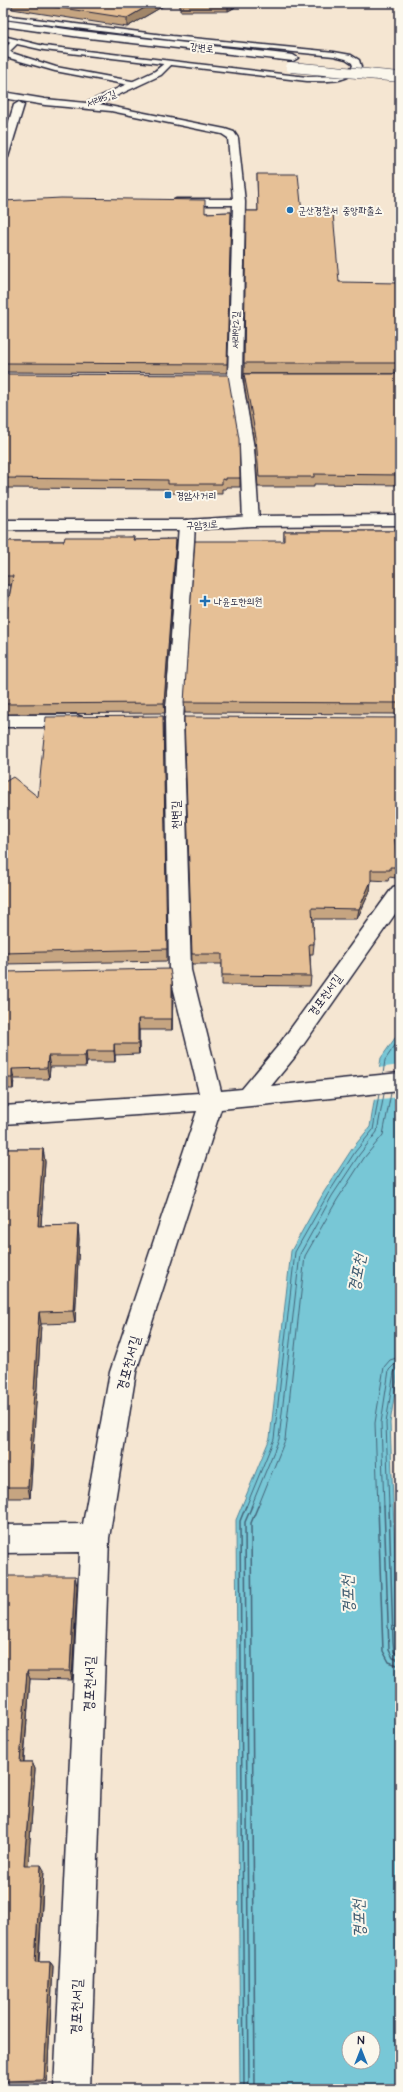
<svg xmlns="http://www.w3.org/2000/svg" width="403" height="2092" font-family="'Architects Daughter','Poor Story',sans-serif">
<rect width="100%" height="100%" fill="#f5e6d2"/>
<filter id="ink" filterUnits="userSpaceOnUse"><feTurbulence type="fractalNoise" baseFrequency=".025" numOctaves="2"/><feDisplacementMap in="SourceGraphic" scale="8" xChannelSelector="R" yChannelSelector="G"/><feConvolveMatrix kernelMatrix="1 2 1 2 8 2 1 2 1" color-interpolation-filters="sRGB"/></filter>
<g filter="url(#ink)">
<!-- water -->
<path fill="#78c7d6" stroke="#568598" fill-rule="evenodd" d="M400,1031V1360L390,1423L400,1683V2089H240L236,1520L270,1438L291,1251L324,1192L352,1149L370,1127L381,1058ZM349,2038H373V2062H349Z"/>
<!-- pier -->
<path fill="#f5e6d2" d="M400,1065V1097L372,1100L378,1068Z"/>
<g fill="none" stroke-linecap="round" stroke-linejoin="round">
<!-- shore-far1 -->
<g stroke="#446479" stroke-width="1">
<path d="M383,1074L385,1060L400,1038"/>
<path d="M246,1507L274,1439L295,1252L328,1194L355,1152L373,1130L379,1094"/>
<path d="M251,1507L279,1439L300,1254L332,1196L359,1155L377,1132L384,1094"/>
<path d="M258,1507L285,1440L305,1256L337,1200L364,1158L383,1135L391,1093"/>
<path d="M378,1507L375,1423L384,1367L390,1360L400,1357"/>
<path d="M384,1507L381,1423L389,1370L394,1365L400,1363"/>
<path d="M389,1507L386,1423L394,1372L400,1368"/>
</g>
<!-- shore -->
<g stroke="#446479" stroke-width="1.5">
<path d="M378,1506L383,1651L389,1662L400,1666"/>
<path d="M384,1506L389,1650L393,1658L400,1660"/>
<path d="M389,1506L393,1641L394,1652L400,1655"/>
<path d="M244,2089L240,1521L246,1506"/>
<path d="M249,2089L245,1522L252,1506"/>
<path d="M255,2089L251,1523L258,1506"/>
</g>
<!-- lane casing -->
<g stroke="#22223b" stroke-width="3">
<path id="lane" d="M3,15L172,36L334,52L351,55L359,60L361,67C347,84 327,81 307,81L44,50L17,44L10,51L12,53L56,67L137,82V86H134L55,71L6,57L3,50L11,42L3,40V36L44,46L307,77L340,76L353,66L352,63L346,59L334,56L172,40L3,19Z"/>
</g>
<!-- street casing -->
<g stroke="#22223b" stroke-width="3">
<g id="street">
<path d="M167,61L172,64L161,75L99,104L225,129L234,132L238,138L245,202L242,378L254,448L259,521L256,524H246L243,521L240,448L228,378L233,205H176L170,202L176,199H233L228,138L222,134L111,111L45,105L3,98V92L45,99L86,103L155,71Z"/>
<path d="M19,102L24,105L8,157L3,160V140L14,105Z"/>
<path d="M187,520L192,522L195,525L183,720L191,970L221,1091L242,1089L278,1046L393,887L400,885V907L294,1058L271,1086L400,1073V1091L221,1109L136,1372L109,1538L90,2089H54L80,1552L3,1553V1525L83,1524L110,1372L197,1111L3,1124V1106L199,1093L169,970L165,720L179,525L182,522Z"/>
<path d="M3,715H76L82,717L85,721L82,725L76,727H3Z"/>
</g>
</g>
<!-- secondary casing -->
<g stroke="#22223b" stroke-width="3">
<path id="secondary" d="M3,20L80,31L293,55L298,58L293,61L80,37L3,26Z"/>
</g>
<!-- primary casing -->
<g stroke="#22223b" stroke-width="3">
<path id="primary" d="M400,515V525L251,526L187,530H3V520H187L251,516Z"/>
</g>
<!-- lane -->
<use href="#lane" fill="#fbf7ec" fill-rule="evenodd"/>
<!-- street -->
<use href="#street" fill="#fbf7ec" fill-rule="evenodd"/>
<!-- secondary -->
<use href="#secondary" fill="#fbf7ec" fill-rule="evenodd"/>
<!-- primary -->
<use href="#primary" fill="#fbf7ec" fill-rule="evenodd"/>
<!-- secondary-bridge casing -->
<g stroke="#22223b" stroke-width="11" stroke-linecap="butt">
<path id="secondary-bridge" d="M291,67L400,77"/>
</g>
<!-- secondary-bridge -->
<use href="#secondary-bridge" stroke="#fbf7ec" stroke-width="10"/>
</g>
<!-- wall -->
<g fill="#c6a581" stroke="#22223b">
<path d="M12,3H165V5L127,27L12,9Z"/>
<path d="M180,3H243L228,11H180Z"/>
<path d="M257,174L302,213L339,282L400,292V374H244L246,211H258Z"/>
<path d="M3,201L205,213L231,212L227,373L3,372Z"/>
<path d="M3,374L240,478V487H226V489H222V494L168,493V489L3,488Z"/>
<path d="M244,374H400V485L314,484V487H258L255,448L244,384Z"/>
<path d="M284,531H400V714L185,713L184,702L284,541Z"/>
<path d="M134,537V540L176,539V549L165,713L3,714V632L11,585H3V541H64Z"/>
<path d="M163,716L167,961L3,964V783L38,797Z"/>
<path d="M400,718V844H395L398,867L396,878L389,877L388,881L371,880L370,891L357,919H313L314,944L313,954H310L311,976L310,986L222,985V964H192L185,728Z"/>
<path d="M3,972L173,992L172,1030H139V1054L115,1055V1062H87L86,1067H50L49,1079H14L13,1089H3Z"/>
<path d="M3,1149H43L45,1162L41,1226L78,1225L79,1239L75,1323L41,1324L30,1498H3Z"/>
<path d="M3,1576L77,1586L72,1680L30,1679L24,1762H32L35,1769L28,1865L44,1870L39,1962H50L53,1966L47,2082H3Z"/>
</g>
<!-- shaded-wall -->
<g fill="#a18669" stroke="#22223b">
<path d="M153,3H165V5L127,27V18Z"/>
<path d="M228,3H243L228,11Z"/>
<path d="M176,539V549L165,713L164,703Z"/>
<path d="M371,881L370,891L357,919L359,909Z"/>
<path d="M172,981L173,992L172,1030Z"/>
<path d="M138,1019L139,1030V1054L138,1044Z"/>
<path d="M114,1044L115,1055V1062L114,1051Z"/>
<path d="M86,1051L87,1062L86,1067L85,1056Z"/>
<path d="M48,1056L50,1067L49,1079L47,1068Z"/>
<path d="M12,1069L14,1079L13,1089L12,1078Z"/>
<path d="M43,1149L45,1162L40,1239L38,1226Z"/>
<path d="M78,1225L79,1239L75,1323L73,1311Z"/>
<path d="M39,1312L41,1324L30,1498L28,1487Z"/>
<path d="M75,1576L77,1586L72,1680L70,1671Z"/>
<path d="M27,1671L30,1679L23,1769L20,1762Z"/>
<path d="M32,1762L35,1769L28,1870L24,1865Z"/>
<path d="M41,1865L44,1870L38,1966L35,1962Z"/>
<path d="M50,1962L53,1966L47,2082L44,2080Z"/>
</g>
<!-- building -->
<g fill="#e6c096" stroke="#22223b">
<path d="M30,3H153L127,18Z"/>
<path d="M257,174H298L302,213H333L339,282L398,283L400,292V363H244L246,211H258Z"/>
<path d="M61,198L205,200V213L231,212L227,364L3,363V201Z"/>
<path d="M3,374L228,375L239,439L240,478H226V480L222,479V484H168V480L3,478Z"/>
<path d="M244,374H400V475L314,474V477H259L256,437Z"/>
<path d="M284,531H400V703L184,702L195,541H284Z"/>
<path d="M65,537H134L133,540L176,539L164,703L3,704V632L13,576H3V541H64Z"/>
<path d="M163,716L167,949L3,953V783L13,777L38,797L46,717Z"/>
<path d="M184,717L400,718V834L394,833L398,867H390V870H371V881L359,909L312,908L314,944H309L311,976L222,975V954H192Z"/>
<path d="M170,969L172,981V1019H138V1044H114V1051H86L85,1056H48L47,1068L12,1069V1078H3V972Z"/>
<path d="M3,1149H43L38,1226L78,1225L73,1311L39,1312L28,1487H3Z"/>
<path d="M3,1576H75L70,1671H27L20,1762H32L24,1865H41L35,1962H50L44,2080L3,2081Z"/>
</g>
</g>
<!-- markers -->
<g fill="#1f6fb2" stroke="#fbf7ec" stroke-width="1.5">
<circle cx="290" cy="210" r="4"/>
<rect x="164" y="491" width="8" height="8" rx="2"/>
<path d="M203 595h4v4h4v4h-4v4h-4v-4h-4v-4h4z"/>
</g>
<g text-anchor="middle" stroke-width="4" stroke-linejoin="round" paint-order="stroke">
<!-- far-street labels -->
<g font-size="10" fill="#22223b" stroke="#fbf7ec">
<text transform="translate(202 47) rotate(6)" y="4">강변로</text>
<text transform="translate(101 98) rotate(-22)" y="4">서래5길</text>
<text transform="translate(235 330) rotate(-89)" y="4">서래안2길</text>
<text transform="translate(202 524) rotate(-3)" y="4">구암3.1로</text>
</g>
<!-- far-poi labels -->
<g font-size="10" fill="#22223b" stroke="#fbf7ec" text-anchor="start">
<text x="298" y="214">군산경찰서 중앙파출소</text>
<text x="176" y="499">경암사거리</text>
<text x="214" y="605">나윤도한의원</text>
</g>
<!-- street labels -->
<g font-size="12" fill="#22223b" stroke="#fbf7ec">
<text transform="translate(176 815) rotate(-91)" y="4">천변길</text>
<text transform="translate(325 995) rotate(-54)" y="4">경포천서길</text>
</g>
<!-- near-street labels -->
<g font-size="14" fill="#22223b" stroke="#fbf7ec">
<text transform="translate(128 1363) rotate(-75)" y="5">경포천서길</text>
<text transform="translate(89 1684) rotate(-88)" y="5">경포천서길</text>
<text transform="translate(76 2007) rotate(-88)" y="5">경포천서길</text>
</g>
<!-- near-water labels -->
<g font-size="16" font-style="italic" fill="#405c71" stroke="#fbf7ec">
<text transform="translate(356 1273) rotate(-79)" y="6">경포천</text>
<text transform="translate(347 1595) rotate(-92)" y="6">경포천</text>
<text transform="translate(358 1919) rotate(-92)" y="6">경포천</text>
</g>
</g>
<!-- margin -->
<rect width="403" height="2092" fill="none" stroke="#fbf7ec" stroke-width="16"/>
<rect x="8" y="8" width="387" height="2076" fill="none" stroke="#22223b" stroke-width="1.5" filter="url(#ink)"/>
<!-- north arrow -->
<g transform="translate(361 2050)"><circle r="19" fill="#fbf7ec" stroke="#a4a2a5"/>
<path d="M0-3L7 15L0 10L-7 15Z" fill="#1f6fb2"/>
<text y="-6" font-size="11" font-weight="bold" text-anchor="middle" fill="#22223b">N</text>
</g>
</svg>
